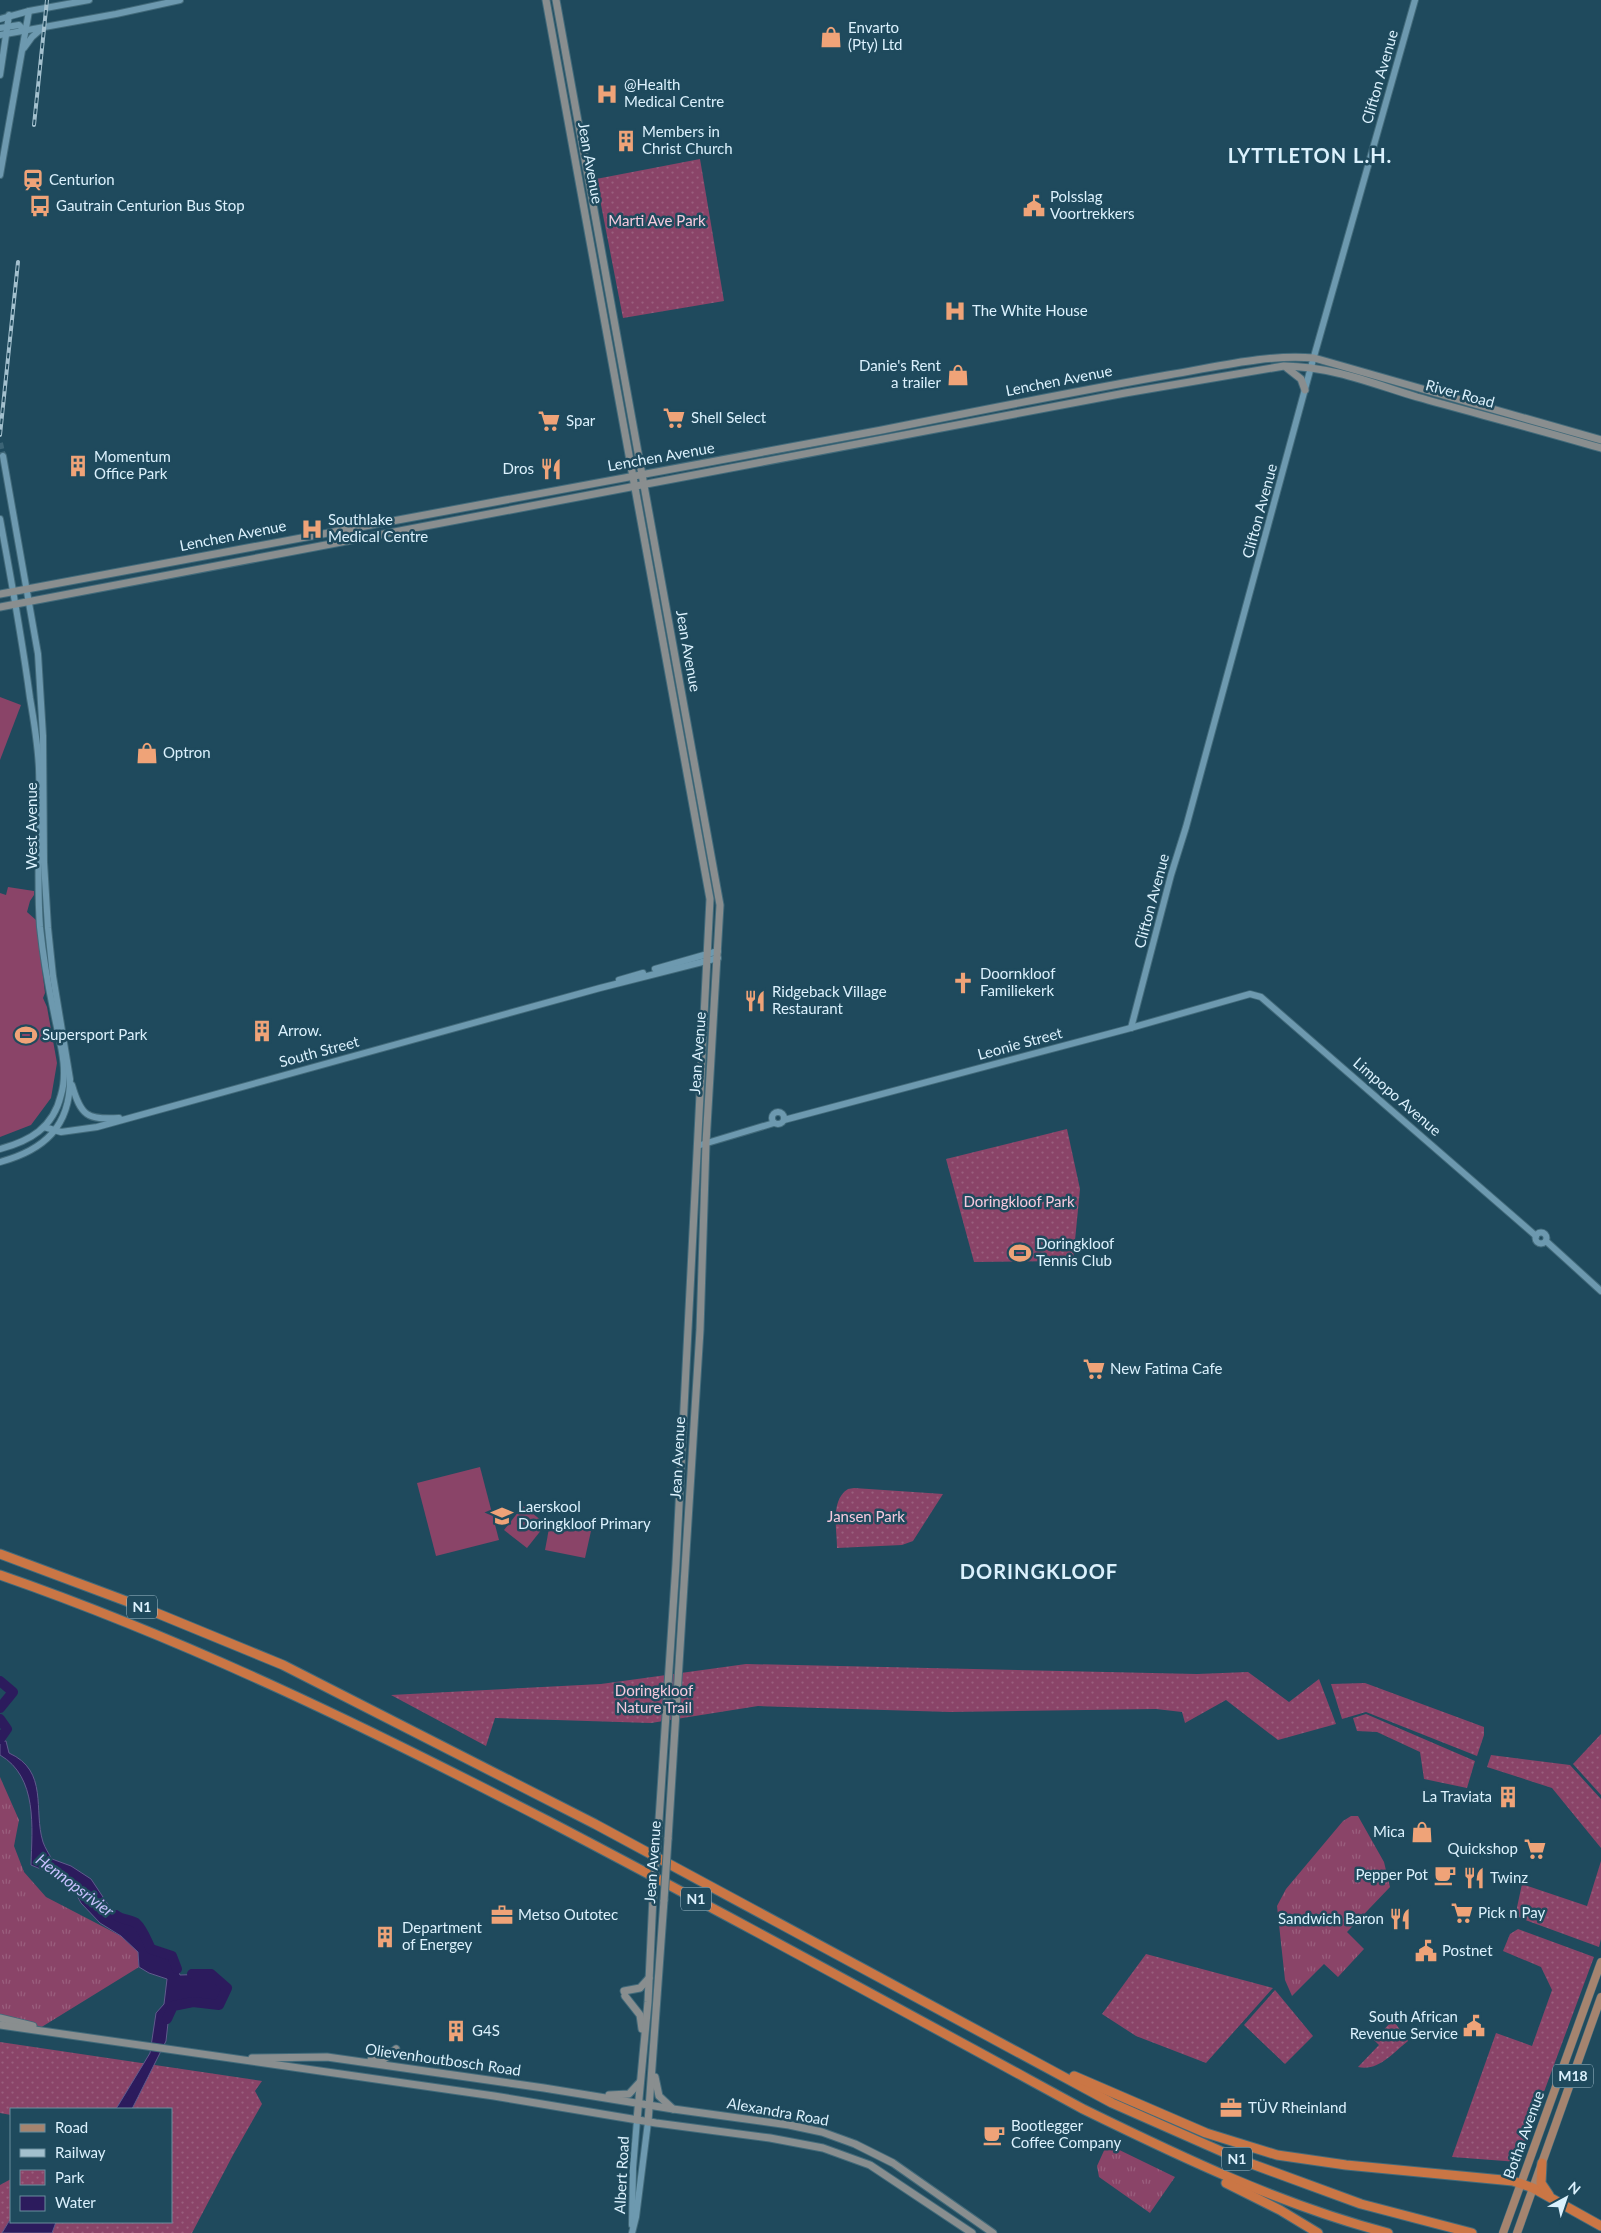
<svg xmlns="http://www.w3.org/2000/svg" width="1601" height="2233" font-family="Lato,sans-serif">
<defs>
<pattern id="grass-tufts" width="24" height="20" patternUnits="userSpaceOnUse" patternTransform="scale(1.25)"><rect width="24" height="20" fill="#8a4468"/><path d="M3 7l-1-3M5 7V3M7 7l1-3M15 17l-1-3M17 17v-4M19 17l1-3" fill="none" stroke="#9a5f7e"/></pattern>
<pattern id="park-dots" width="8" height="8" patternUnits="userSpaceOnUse" patternTransform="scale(1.25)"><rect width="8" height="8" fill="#8a4468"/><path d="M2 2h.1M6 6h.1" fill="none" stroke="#9a5f7e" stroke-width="1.8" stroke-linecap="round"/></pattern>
</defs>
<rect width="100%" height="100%" fill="#1f4a5d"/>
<!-- grass -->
<g fill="url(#grass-tufts)">
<path d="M0,1777L19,1820L14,1846L24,1872L46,1897L121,1936L138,1952L139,1967L40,2028L0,2018Z"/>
<path d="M1351,1816H1358L1384,1862L1390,1887L1347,1932L1364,1949L1338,1977L1324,1964L1292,1996L1285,1980L1277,1906L1286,1889L1343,1821Z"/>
<path d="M1107,2144L1175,2177L1150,2213L1099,2177L1097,2166Z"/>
</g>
<!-- park -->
<g fill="url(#park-dots)">
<path d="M700,159L724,301L623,318L596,179Z"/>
<path d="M1067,1129L1080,1189L1073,1261L974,1262L946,1159Z"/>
<path d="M848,1489L854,1488L943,1494L913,1541L902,1545L837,1548C837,1529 830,1500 848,1489Z"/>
<path d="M746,1664L1197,1674L1248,1672L1289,1702L1319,1679L1336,1724L1278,1740L1226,1700L1185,1723L1182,1712L1156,1709L950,1712L758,1706L651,1723L495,1718L486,1746L391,1695L601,1684Z"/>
<path d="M1365,1683L1484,1727V1735L1477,1756L1366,1712L1342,1719L1331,1684Z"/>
<path d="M1366,1714L1475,1761L1467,1788L1424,1779L1420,1752L1377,1732L1357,1731L1353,1718Z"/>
<path d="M1601,1734V1795L1573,1764Z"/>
<path d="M1491,1755L1570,1765L1601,1799V1848L1552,1788L1487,1767Z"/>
<path d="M1601,1861V1939L1599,1947L1520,1918L1516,1912L1522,1884L1587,1906Z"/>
<path d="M1518,1929L1594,1957L1518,2162L1452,2157L1496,2033L1532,2046L1552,1990L1541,1967L1503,1951L1510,1934Z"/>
<path d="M1146,1954L1273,1988L1206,2063L1136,2036L1102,2014Z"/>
<path d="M1275,1990L1313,2036L1285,2064L1244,2025Z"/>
<path d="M1393,2020L1408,2041C1394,2052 1378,2072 1358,2067L1379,2045L1374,2040Z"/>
<path d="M0,2042L262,2081L255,2091L262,2104L233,2155L192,2233H52L56,2222H171V2109H11V2115L0,2113Z"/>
<path d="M11,2179V2218L2,2233H0V2185Z"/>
</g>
<!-- pitch -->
<g fill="#8a4468">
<path d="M0,697L21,705L0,760Z"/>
<path d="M8,887L34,891V895L30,901L27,912L36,920L45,993L43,998L47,1007L57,1063L51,1098L31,1125L0,1137V893L6,895Z"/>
<path d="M480,1467L499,1540L436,1556L417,1483Z"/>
<path d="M523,1506L546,1524L527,1548L504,1530Z"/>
<path d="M550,1523L591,1531L585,1558L545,1550Z"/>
</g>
<!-- water -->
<g fill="#2c1b5d" stroke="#605b8d">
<path d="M0,1741H6L9,1753C49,1771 33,1810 43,1842C45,1848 49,1854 52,1859L71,1866L91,1879L113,1912L123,1919L135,1923L145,1935L151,1949L172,1956L180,1975L211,1974L227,1988L219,2005L193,2002L173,2006L168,2023L166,2041L132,2109H116L150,2053L156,2013L164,2004L167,1979L149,1973L139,1967L138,1952L121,1936L100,1923L81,1903L69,1881L31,1865C32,1828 38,1777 0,1755Z"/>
<path d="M11,2218V2222H56L52,2233H2Z"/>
</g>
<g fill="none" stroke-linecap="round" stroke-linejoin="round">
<!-- river -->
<g stroke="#2c1b5d" stroke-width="10">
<path d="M0,1681L13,1692L0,1708"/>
<path d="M0,1719L7,1729L0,1739"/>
<path d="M116,1915C122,1920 130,1919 136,1923C143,1929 147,1941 151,1949L172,1956L177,1969"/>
<path d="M167,2019L173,2006L193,2002L219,2005L227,1988L211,1974H192"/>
</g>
<!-- tertiary-tunnel -->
<path stroke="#3b6375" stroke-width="6" stroke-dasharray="6 3" stroke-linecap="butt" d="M0,443L3,456"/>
<!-- tertiary casing -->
<g stroke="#426a7a" stroke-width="8">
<g id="tertiary">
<path d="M0,19L29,11L89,0"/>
<path d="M0,28L19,25L25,31"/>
<path d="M0,35L116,14L180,0"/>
<path d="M24,48L32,37L40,30"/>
<path d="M0,75L9,15"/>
<path d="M0,175L29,11"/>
<path d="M0,519C11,578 22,638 30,698C34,721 38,745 39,769C41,822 36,875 40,927C43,956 48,985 54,1013C59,1040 69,1068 61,1095C53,1128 30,1141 0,1149"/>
<path d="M655,969L718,951"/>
<path d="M619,980L643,973"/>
<path d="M1131,1028L1171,875L1186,827L1311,367L1415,0"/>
<path d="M72,1085C81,1116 87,1120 119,1118"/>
<circle cx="778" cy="1118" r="6"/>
<path d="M784,1120L1127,1029L1250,994L1261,997L1269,1004L1536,1236"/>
<path d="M44,1127L61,1132L97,1127L600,988L718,958"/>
<path d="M697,1146L774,1123"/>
<path d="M0,1162C44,1150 70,1127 70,1079L53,976L48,928L44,862L43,736L38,654L3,456"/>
<circle cx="1541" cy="1238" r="5.5"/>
<path d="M1546,1241L1601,1291"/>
<path d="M632,2225L633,2168L637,2120"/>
<path d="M632,2233L636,2217L648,2122"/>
</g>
</g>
<!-- secondary casing -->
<g stroke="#426a7a" stroke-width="9">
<g id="secondary">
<path d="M546,0L710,899L676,1564L658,1835"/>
<path d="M556,0L720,905L706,1143L700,1330L668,1839"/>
<path d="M1287,368L1301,379L1305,390"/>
<path d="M0,594L882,430C977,411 1072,392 1168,375C1217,367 1265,354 1314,358L1601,440"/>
<path d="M0,607L1125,393L1284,366C1334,367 1371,383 1417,397C1478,414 1540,430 1601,448"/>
<path d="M624,1991L640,1988L649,1978"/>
<path d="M625,1996L640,2015L642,2029"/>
<path d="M0,2018L33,2026"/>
<path d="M0,2025L494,2096L656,2123L770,2138L823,2148L870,2165L972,2233"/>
<path d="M252,2058L327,2057L544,2088L673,2109L789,2125L822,2132L855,2144L893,2163L993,2233"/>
<path d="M371,2060L384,2059L396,2049"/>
<path d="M655,2077L659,2096L673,2109"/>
<path d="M609,2095L629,2094L640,2082"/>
<path d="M637,2120L648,2002L653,1897"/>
<path d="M648,2122L664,1900"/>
</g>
</g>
<!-- primary casing -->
<g stroke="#426a7a" stroke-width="9">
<g id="primary">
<path d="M1503,2233L1601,1962"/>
<path d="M1517,2233L1601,1997"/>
</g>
</g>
<!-- motorway casing -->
<g stroke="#426a7a" stroke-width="11">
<g id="motorway">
<path d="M0,1554L142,1607L283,1665L595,1824L1112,2103L1241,2160L1361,2204L1472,2233"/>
<path d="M0,1575C190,1641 370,1729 548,1821C728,1915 905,2012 1083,2109C1181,2157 1281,2205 1388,2233"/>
<path d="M1074,2076L1206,2133L1277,2155L1346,2165L1513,2181L1533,2188L1601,2226"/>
<path d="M1542,2163L1541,2183L1549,2195"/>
<path d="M1226,2183L1280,2210L1318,2233"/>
</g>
</g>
<!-- tertiary -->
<use href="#tertiary" stroke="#6d99af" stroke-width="6"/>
<!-- secondary -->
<use href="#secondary" stroke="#898e8f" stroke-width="7"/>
<!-- primary -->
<use href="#primary" stroke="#a5846f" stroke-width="8"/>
<!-- motorway -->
<use href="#motorway" stroke="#ca7645" stroke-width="9"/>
<!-- rail casing -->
<g stroke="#a3c0ce" stroke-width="4">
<g id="rail">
<path d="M34,125L47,0"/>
<path d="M0,435L18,262"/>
</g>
</g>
<!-- rail -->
<use href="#rail" stroke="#1f4a5d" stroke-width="2" stroke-dasharray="5.5" stroke-linecap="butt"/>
<!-- secondary-bridge casing -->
<g stroke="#426a7a" stroke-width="9" stroke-linecap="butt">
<g id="secondary-bridge">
<path d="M653,1897L658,1835"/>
<path d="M664,1900L668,1839"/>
</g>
</g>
<!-- secondary-bridge -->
<use href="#secondary-bridge" stroke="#898e8f" stroke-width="7"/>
</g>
<!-- icons -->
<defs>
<g id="shop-bare" transform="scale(1.725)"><path d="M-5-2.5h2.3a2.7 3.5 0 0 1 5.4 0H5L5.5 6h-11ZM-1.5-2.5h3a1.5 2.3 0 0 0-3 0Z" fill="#efa378" stroke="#1f4a5d" stroke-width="2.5" paint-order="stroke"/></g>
<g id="hospital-bare" transform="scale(1.725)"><path d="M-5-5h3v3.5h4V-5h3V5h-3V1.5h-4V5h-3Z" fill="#efa378" stroke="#1f4a5d" stroke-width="2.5" paint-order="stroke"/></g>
<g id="building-bare" transform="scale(1.725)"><path d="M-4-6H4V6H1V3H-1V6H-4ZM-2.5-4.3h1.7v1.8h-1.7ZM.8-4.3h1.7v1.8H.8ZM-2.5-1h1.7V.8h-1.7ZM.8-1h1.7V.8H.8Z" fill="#efa378" stroke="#1f4a5d" stroke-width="2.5" paint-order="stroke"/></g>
<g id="station-bare" transform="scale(1.725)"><path d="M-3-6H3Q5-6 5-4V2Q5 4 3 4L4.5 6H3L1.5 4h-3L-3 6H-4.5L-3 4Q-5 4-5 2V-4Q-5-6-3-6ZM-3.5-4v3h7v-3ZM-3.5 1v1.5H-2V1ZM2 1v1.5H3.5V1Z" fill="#efa378" stroke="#1f4a5d" stroke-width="2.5" paint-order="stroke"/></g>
<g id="bus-bare" transform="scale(1.725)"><path d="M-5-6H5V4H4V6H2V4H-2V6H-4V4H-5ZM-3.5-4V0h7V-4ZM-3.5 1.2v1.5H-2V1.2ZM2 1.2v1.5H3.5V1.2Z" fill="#efa378" stroke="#1f4a5d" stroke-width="2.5" paint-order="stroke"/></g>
<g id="civic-bare" transform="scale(1.725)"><path d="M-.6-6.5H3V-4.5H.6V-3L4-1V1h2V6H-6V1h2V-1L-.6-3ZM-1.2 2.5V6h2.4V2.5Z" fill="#efa378" stroke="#1f4a5d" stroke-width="2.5" paint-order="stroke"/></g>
<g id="supermarket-bare" transform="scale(1.725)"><path d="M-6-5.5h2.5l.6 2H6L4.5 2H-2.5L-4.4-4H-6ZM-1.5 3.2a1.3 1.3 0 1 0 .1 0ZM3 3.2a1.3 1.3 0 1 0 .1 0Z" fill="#efa378" stroke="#1f4a5d" stroke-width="2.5" paint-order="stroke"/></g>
<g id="restaurant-bare" transform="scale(1.725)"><path d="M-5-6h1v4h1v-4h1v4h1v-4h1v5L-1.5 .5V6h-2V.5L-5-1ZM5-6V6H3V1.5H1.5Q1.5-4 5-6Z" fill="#efa378" stroke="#1f4a5d" stroke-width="2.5" paint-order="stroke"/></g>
<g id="church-bare" transform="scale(1.725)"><path d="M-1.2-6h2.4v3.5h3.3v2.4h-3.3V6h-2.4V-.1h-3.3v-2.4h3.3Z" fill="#efa378" stroke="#1f4a5d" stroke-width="2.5" paint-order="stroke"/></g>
<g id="stadium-bare" transform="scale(1.725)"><path d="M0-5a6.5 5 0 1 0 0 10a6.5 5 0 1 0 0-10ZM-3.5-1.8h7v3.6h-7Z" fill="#efa378" stroke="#1f4a5d" stroke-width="2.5" paint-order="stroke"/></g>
<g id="school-bare" transform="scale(1.725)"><path d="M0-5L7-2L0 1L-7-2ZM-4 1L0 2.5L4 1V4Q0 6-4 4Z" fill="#efa378" stroke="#1f4a5d" stroke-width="2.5" paint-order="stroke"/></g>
<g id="cafe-bare" transform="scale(1.725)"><path d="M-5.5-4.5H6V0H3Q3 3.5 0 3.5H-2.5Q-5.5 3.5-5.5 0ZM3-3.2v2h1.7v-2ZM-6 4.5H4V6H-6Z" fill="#efa378" stroke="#1f4a5d" stroke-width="2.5" paint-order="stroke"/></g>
<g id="office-bare" transform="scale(1.725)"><path d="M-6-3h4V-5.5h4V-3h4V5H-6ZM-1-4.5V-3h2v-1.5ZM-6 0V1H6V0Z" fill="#efa378" stroke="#1f4a5d" stroke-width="2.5" paint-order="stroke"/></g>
</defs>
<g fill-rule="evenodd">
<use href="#shop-bare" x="831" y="37"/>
<use href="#hospital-bare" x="607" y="94"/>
<use href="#building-bare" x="626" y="141"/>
<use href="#station-bare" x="33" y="180"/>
<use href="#bus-bare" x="40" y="206"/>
<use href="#civic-bare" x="1034" y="206"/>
<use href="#hospital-bare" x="955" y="311"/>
<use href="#shop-bare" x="958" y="375"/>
<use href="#supermarket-bare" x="674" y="418"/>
<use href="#supermarket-bare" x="549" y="421"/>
<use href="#building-bare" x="78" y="466"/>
<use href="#restaurant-bare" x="551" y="469"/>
<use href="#hospital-bare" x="312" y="529"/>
<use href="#shop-bare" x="147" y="753"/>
<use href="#church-bare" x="963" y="983"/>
<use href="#restaurant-bare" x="755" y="1001"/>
<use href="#building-bare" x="262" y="1031"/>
<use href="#stadium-bare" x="26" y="1035"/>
<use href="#stadium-bare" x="1020" y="1253"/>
<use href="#supermarket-bare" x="1094" y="1369"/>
<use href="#school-bare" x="502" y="1516"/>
<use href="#building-bare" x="1508" y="1797"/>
<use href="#shop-bare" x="1422" y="1832"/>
<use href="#supermarket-bare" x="1535" y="1849"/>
<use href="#cafe-bare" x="1445" y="1875"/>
<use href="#restaurant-bare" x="1474" y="1878"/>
<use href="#supermarket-bare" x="1462" y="1913"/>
<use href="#office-bare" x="502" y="1915"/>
<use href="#restaurant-bare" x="1400" y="1919"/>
<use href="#building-bare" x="385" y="1937"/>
<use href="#civic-bare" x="1426" y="1951"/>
<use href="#civic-bare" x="1474" y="2026"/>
<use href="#building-bare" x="456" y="2031"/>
<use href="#office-bare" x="1231" y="2108"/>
<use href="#cafe-bare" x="994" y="2135"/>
</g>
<g text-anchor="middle" stroke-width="5" stroke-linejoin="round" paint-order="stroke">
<!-- shield labels -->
<g fill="#1f4a5d" stroke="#a3bfcd" stroke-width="1">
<rect x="127" y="1595.5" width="30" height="23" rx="4"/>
<rect x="681" y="1887.5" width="30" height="23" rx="4"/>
<rect x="1553" y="2064.5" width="40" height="23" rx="4"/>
<rect x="1222" y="2147.5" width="30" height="23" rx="4"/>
</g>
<g font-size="14" font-weight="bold" fill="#dbf1fd">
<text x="142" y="1612">N1</text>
<text x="696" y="1904">N1</text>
<text x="1573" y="2081">M18</text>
<text x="1237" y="2164">N1</text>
</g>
<!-- poi labels -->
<g font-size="15" fill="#dbf1fd" stroke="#1f4a5d" text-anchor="start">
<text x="848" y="33">Envarto<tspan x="848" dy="17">(Pty) Ltd</tspan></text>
<text x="624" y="90">@Health<tspan x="624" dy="17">Medical Centre</tspan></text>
<text x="642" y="137">Members in<tspan x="642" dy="17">Christ Church</tspan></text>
<text x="49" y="185">Centurion</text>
<text x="1050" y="202">Polsslag<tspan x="1050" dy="17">Voortrekkers</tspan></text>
<text x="56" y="211">Gautrain Centurion Bus Stop</text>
<text x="972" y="316">The White House</text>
<text x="941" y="371" text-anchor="end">Danie's Rent<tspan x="941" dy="17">a trailer</tspan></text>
<text x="691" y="423">Shell Select</text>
<text x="566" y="426">Spar</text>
<text x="94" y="462">Momentum<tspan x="94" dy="17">Office Park</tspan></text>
<text x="534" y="474" text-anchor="end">Dros</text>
<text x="328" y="525">Southlake<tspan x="328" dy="17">Medical Centre</tspan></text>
<text x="163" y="758">Optron</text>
<text x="980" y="979">Doornkloof<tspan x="980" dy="17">Familiekerk</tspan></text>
<text x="772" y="997">Ridgeback Village<tspan x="772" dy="17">Restaurant</tspan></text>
<text x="278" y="1036">Arrow.</text>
<text x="42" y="1040">Supersport Park</text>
<text x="1036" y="1249">Doringkloof<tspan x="1036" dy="17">Tennis Club</tspan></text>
<text x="1110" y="1374">New Fatima Cafe</text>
<text x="518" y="1512">Laerskool<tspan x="518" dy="17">Doringkloof Primary</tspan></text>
<text x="1492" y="1802" text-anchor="end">La Traviata</text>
<text x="1405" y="1837" text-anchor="end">Mica</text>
<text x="1518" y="1854" text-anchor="end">Quickshop</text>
<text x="1428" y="1880" text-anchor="end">Pepper Pot</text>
<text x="1490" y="1883">Twinz</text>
<text x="1478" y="1918">Pick n Pay</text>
<text x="518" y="1920">Metso Outotec</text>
<text x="1384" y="1924" text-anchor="end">Sandwich Baron</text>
<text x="402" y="1933">Department<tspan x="402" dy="17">of Energey</tspan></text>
<text x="1442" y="1956">Postnet</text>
<text x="1458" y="2022" text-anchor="end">South African<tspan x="1458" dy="17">Revenue Service</tspan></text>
<text x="472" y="2036">G4S</text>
<text x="1248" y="2113">TÜV Rheinland</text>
<text x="1011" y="2131">Bootlegger<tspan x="1011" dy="17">Coffee Company</tspan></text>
</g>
<!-- street labels -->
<g font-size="15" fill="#dbf1fd" stroke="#1f4a5d">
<text transform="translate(1380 77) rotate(-74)" y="5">Clifton Avenue</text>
<text transform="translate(590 163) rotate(80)" y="5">Jean Avenue</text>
<text transform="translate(1059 381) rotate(-11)" y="5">Lenchen Avenue</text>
<text transform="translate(1460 394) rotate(15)" y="5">River Road</text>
<text transform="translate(661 457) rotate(-10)" y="5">Lenchen Avenue</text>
<text transform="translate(1260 511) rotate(-75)" y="5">Clifton Avenue</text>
<text transform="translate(233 536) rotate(-11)" y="5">Lenchen Avenue</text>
<text transform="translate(688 651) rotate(80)" y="5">Jean Avenue</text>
<text transform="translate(32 826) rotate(-90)" y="5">West Avenue</text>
<text transform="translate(1152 901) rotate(-75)" y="5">Clifton Avenue</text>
<text transform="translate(1020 1044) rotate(-15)" y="5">Leonie Street</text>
<text transform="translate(319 1052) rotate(-15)" y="5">South Street</text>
<text transform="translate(698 1053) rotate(-86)" y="5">Jean Avenue</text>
<text transform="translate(1397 1097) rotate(41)" y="5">Limpopo Avenue</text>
<text transform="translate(678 1458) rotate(-87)" y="5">Jean Avenue</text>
<text transform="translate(653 1862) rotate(-86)" y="5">Jean Avenue</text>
<text transform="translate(443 2060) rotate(8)" y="5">Olievenhoutbosch Road</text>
<text transform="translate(778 2112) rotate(10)" y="5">Alexandra Road</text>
<text transform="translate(1524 2135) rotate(-70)" y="5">Botha Avenue</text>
<text transform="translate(622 2175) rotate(-87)" y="5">Albert Road</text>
</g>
<!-- park labels -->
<g font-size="15" fill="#f7cade" stroke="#1f4a5d">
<text x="657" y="226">Marti Ave Park</text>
<text x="1019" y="1207">Doringkloof Park</text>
<text x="866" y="1522">Jansen Park</text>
<text x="654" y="1696">Doringkloof<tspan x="654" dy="17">Nature Trail</tspan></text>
</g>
<!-- water labels -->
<g font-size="16" font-style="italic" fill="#c7c0fd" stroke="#1f4a5d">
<text transform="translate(75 1885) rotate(37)" y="6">Hennopsrivier</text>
</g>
<!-- district labels -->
<g font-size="20" font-weight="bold" letter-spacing="1" fill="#dbf1fd" stroke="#1f4a5d">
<text x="1310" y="163">LYTTLETON L.H.</text>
<text x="1039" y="1579">DORINGKLOOF</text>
</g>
</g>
<!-- legend -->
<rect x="10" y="2108" width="162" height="115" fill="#1f4a5d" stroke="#6a8d9d"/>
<rect x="20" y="2124" width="25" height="8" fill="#a5846f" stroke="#6a8d9d"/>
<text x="55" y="2133" font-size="15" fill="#dbf1fd">Road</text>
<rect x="20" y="2149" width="25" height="8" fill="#a3c0ce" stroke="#6a8d9d"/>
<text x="55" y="2158" font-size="15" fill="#dbf1fd">Railway</text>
<rect x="20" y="2170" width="25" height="15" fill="url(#park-dots)" stroke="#6a8d9d"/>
<text x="55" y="2183" font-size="15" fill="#dbf1fd">Park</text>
<rect x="20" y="2196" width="25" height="15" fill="#2c1b5d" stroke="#6a8d9d"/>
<text x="55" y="2208" font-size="15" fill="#dbf1fd">Water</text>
<!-- north arrow -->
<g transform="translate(1566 2198) rotate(40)" stroke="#1f4a5d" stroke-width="4" paint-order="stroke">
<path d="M0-4L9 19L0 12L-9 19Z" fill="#dbf1fd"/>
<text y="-8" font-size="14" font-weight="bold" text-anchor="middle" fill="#dbf1fd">N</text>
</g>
</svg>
